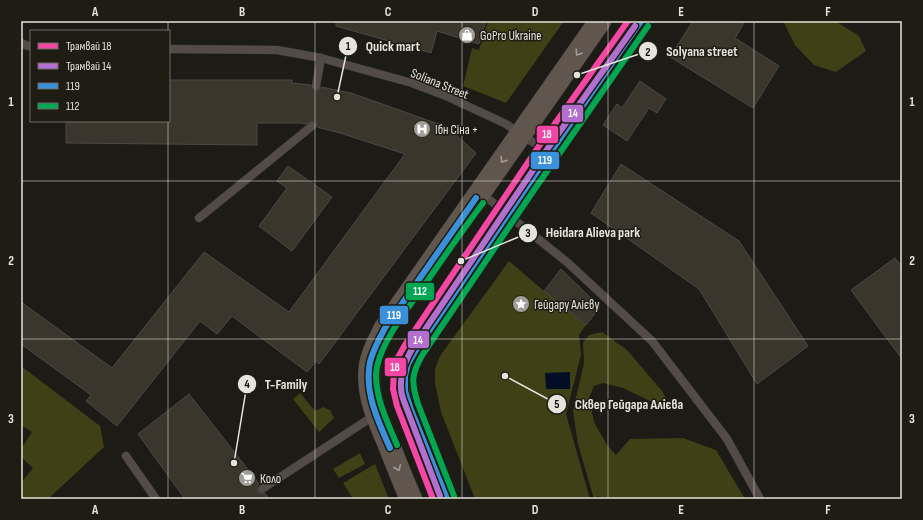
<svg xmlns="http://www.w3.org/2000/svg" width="923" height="520" font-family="'Sofia Sans Condensed',sans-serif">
<rect width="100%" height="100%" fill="#1c1b16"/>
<!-- green -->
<g fill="#3f4015">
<path d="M488,21H564L506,103L463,86L472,48L479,50Z"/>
<path d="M783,21H835L859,36L866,51L836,72L814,65L795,45Z"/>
<path d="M509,261L544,291L586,325L579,335L581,355L566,414L590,499H475L441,412L435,383V369L440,356Z"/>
<path d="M602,332L627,350L662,391L666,398L663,403H654L623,388L603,383L594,386L589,398L594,422L607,445L616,455L630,439L683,438L716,450L745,499H602L598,496L596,499H594L578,444L573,411L584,363L583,343L589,335Z"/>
<path d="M21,366L100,426L104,447L48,499H21V483L33,468L21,457V449L32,432L21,425Z"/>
<path d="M300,393L315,411L323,407L330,410L334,418L319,432L293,399Z"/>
<path d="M360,453L365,464L339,478L333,469Z"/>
<path d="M375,464L389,499H353L343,483Z"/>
</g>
<!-- water -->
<path fill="#030d25" d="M570,372V389H546L545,373Z"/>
<!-- building -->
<g fill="#3b362c" stroke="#4b4945">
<path d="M336,21H486L479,44L437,31L431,53L336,26Z"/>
<path d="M693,21H745L735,38L779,66L753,108L670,57Z"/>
<path d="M169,80H292V83L311,85V88L315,91H318L321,87L351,93L447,127L476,153L319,364L316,361L307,372L232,316L217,334L200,321L117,426L86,401L91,395L21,344V302L112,368L204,252L289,312L405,154L340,133L317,127L316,122L312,121L306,124L300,123H257V145L66,143V121H169Z"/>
<path d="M640,81L666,99L657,113L649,108L627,141L603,125L617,104L622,108Z"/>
<path d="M621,164L739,241L808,346L757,384L699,289L591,213Z"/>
<path d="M288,166L332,197L292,251L259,226L287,188L277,181Z"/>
<path d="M895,258L902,267V359L851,290Z"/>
<path d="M561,269L600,307L586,325L544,291Z"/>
<path d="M189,394L257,481L259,484L257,486V489L258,492L262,494L265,493L269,499H185L138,434Z"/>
</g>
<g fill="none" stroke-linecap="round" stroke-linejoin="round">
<!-- service casing -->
<g stroke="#373633" stroke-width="9">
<g id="service">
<path d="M21,43L28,46H31"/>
<path d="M169,49L277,50L321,58L412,83L446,96L506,124L549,153"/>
<path d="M316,86L321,58"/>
<path d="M481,193L568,263L652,341L727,439L760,499"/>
<path d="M199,218L312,126"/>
<path d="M126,456L156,499"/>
<path d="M262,489L375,415"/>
</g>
</g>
<!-- secondary casing -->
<g stroke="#373633" stroke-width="23">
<g id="secondary">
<path d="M411,499C403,481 396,463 389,445C378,419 366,394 370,365C372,352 379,340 385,328L600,21"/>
<path d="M447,499L410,407L405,391V376L408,364L416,350C490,240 565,130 641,21"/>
</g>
</g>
<!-- service -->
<use href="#service" stroke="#534b46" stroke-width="8"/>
<!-- secondary -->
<use href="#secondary" stroke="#60564e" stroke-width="22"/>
<!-- bus-1 casing -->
<g stroke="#1f1d13" stroke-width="9">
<g id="bus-1">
<path d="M390,448C378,421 364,392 370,362C373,350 379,339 385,328L476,198"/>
<path d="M447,499L410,407L405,391V376L408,364L416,350L528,185L641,21"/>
</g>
</g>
<!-- bus-2 casing -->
<g stroke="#1f1d13" stroke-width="9">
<g id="bus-2">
<path d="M397,445C388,423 376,400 376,375C377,345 411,305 428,280C446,254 464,228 483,203"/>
<path d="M454,496L418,404C411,382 411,374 423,354L534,190L648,26"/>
</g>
</g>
<!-- bus-1 -->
<use href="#bus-1" stroke="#3a90db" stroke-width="6"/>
<!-- bus-2 -->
<use href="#bus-2" stroke="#00a651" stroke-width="6"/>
<!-- tram-1 casing -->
<g stroke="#1f1d13" stroke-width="9">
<path id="tram-1" d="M433,499L397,406L393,389L394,372L397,359L405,345L539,146L628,21"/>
</g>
<!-- tram-2 casing -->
<g stroke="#1f1d13" stroke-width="9">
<path id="tram-2" d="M440,496L405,404C403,399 401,393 401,388C400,373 405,362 412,349L546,151L635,26"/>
</g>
<!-- tram-1 -->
<use href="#tram-1" stroke="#f346a5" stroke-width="6"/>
<!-- tram-2 -->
<use href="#tram-2" stroke="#b36fd0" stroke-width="6"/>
</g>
<!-- one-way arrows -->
<defs><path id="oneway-chevron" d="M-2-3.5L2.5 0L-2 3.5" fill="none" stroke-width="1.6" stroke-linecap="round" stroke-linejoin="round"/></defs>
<g stroke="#a29c95">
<use href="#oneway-chevron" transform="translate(578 53) rotate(124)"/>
<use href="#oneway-chevron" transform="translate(503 160) rotate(125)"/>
<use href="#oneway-chevron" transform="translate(398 468) rotate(68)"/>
</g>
<!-- grid -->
<path fill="none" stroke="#e4e3dc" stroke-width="1" stroke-opacity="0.55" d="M168,21V31M315,21V499M462,21V499M608,21V499M754,21V499M168,121V499M21,181H902M21,339H902"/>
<!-- icons -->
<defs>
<g id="shop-disc" transform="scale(0.9)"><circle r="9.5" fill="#9e9d97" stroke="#1f1d13"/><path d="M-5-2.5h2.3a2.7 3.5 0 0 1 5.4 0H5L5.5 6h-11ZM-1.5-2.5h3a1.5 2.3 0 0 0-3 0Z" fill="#fff"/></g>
<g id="hospital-disc" transform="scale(0.9)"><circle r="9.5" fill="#9e9d97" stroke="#1f1d13"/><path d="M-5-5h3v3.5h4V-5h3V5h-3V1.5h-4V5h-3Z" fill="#fff"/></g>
<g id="sight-disc" transform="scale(0.9)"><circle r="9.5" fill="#9e9d97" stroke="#1f1d13"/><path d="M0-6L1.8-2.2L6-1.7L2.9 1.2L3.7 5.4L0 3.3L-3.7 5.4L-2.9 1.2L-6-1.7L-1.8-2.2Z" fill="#fff"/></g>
<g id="supermarket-disc" transform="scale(0.9)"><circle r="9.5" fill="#9e9d97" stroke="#1f1d13"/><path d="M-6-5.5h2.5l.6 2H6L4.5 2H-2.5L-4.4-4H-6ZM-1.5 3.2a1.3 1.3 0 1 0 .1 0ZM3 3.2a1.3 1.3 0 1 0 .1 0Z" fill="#fff"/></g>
</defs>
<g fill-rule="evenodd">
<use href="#shop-disc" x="467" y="35"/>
<use href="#hospital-disc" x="422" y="129"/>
<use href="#sight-disc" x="521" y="304"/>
<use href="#supermarket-disc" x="247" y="478"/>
</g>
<g text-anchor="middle" stroke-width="3" stroke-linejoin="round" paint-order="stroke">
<!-- poi labels -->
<g font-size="13" fill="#e4e3dc" stroke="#1f1d13" text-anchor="start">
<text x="480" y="40">GoPro Ukraine</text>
<text x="435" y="134">Ібн Сіна +</text>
<text x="534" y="309">Гейдару Алієву</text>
<text x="260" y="483">Коло</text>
</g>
<!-- street labels -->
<g font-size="13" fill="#e4e3dc" stroke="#1f1d13">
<text transform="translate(440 83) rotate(22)" y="5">Soliana Street</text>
</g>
</g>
<!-- callouts -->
<path fill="none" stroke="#e4e3dc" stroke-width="1.5" d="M337 97L348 46M577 75L648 51M461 261L528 233M234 463L247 384M505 376L557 404"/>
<g fill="#e4e3dc" stroke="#1f1d13" stroke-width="1.5">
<circle cx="337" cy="97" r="4"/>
<circle cx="577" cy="75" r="4"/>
<circle cx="461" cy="261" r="4"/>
<circle cx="234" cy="463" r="4"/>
<circle cx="505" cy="376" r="4"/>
<circle cx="348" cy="46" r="10"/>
<circle cx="648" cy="51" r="10"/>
<circle cx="528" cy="233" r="10"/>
<circle cx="247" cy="384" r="10"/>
<circle cx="557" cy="404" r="10"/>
</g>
<g font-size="12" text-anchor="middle" font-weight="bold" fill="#111">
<text x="348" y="50">1</text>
<text x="648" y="56">2</text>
<text x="528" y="237">3</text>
<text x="247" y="388">4</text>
<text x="557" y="408">5</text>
</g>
<g font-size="14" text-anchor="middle" font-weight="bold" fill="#e4e3dc" stroke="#1f1d13" stroke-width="3" stroke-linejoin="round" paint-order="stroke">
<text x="393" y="51">Quick mart</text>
<text x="702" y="56">Solyana street</text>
<text x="593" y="237">Heidara Alieva park</text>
<text x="286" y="389">T-Family</text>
<text x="629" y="409">Сквер Гейдара Алієва</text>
</g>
<g stroke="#1f1d13" stroke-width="1.5">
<rect x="561" y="104" width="23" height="19" rx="4" fill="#b36fd0"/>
<rect x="536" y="125" width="23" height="19" rx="4" fill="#f346a5"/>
<rect x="530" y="151" width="30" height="19" rx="4" fill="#3a90db"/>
<rect x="405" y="282" width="30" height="19" rx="4" fill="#00a651"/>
<rect x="379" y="305" width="30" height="20" rx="4" fill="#3a90db"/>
<rect x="407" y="330" width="23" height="19" rx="4" fill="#b36fd0"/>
<rect x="384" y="357" width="23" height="20" rx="4" fill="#f346a5"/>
</g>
<g font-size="11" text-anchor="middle" font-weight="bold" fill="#fff">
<text x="573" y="117">14</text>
<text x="547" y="138">18</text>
<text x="545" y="164">119</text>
<text x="420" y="295">112</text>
<text x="394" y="319">119</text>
<text x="418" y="344">14</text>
<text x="395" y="371">18</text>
</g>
<!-- border -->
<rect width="923" height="520" fill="none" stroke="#1f1d13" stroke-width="44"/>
<!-- legend -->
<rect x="30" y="30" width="140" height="92" fill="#1f1d13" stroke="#6e6c63"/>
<rect x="38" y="43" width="20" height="6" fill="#f346a5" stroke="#6e6c63"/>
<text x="66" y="50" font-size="12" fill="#e4e3dc">Трамвай 18</text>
<rect x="38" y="63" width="20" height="6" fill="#b36fd0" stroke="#6e6c63"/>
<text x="66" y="70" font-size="12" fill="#e4e3dc">Трамвай 14</text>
<rect x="38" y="83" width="20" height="6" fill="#3a90db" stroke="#6e6c63"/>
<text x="66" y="90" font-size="12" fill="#e4e3dc">119</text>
<rect x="38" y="103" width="20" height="6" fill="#00a651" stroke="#6e6c63"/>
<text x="66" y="110" font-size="12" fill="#e4e3dc">112</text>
<rect x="22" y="22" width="879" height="476" fill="none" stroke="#e4e3dc" stroke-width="1.5"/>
<g font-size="13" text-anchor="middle" font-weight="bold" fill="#e4e3dc">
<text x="95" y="16">A</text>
<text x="242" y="16">B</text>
<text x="388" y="16">C</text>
<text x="535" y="16">D</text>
<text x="681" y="16">E</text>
<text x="828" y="16">F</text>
<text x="11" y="106">1</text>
<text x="912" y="106">1</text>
<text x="11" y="265">2</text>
<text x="912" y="265">2</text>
<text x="11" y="423">3</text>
<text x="912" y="423">3</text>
<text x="95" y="514">A</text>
<text x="242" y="514">B</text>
<text x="388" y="514">C</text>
<text x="535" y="514">D</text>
<text x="681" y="514">E</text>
<text x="828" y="514">F</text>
</g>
</svg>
